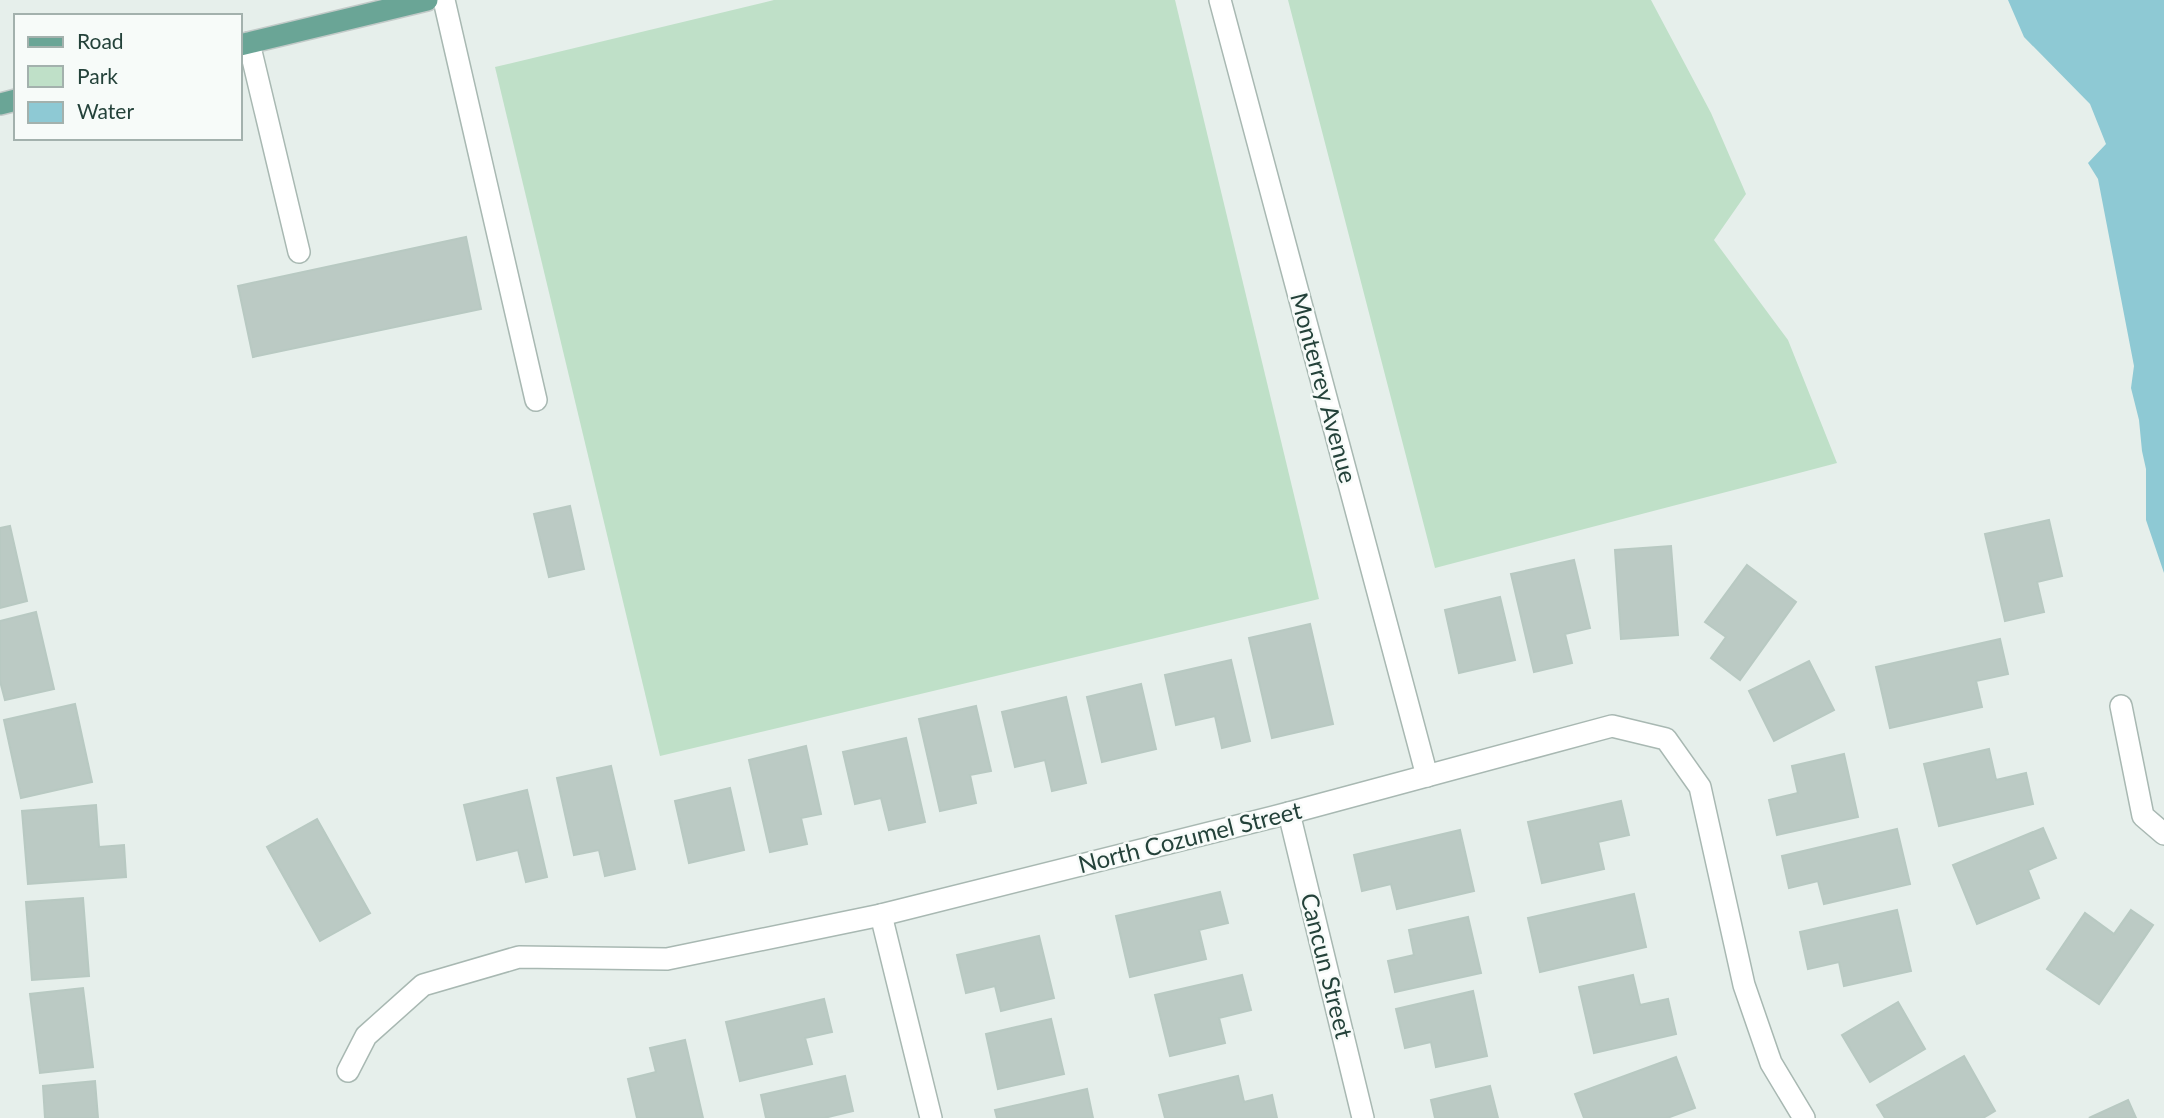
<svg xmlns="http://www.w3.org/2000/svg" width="2164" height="1118" font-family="Lato,sans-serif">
<rect width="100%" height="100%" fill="#e6efeb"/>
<!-- green -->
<g fill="#bfe0c8">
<path d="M774,0H1175L1319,599L660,756L495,67Z"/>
<path d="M1288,0H1651L1711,113L1746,194L1714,240L1788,340L1837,463L1435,568Z"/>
</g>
<!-- water -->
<path fill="#8ec9d4" d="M2008,0H2164V573L2146,520V469L2142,451L2139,420L2131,388L2134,366L2098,179L2088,163L2106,144L2090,104L2024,37Z"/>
<!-- building -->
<g fill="#bbcac4" stroke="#b8c9c2" stroke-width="2">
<path d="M466,237L481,309L253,357L238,286Z"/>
<path d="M570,506L584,569L549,577L534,514Z"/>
<path d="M2049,520L2062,576L2037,582L2044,612L2005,621L1985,534Z"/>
<path d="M10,526L27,601L0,608V528Z"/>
<path d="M1671,546L1678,635L1621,639L1615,550Z"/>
<path d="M1574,560L1590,628L1565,634L1572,663L1534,672L1511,574Z"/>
<path d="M1747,565L1796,602L1740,680L1711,658L1726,637L1705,622Z"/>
<path d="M1500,597L1515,660L1459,673L1445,610Z"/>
<path d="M36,612L54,689L5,700L0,681V621Z"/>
<path d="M1310,624L1333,724L1272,738L1249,638Z"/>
<path d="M2000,639L2008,674L1976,681L1982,707L1890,728L1876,667Z"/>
<path d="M1231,660L1250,741L1222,748L1215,716L1176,725L1165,675Z"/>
<path d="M1809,661L1834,710L1774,741L1749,691Z"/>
<path d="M1141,684L1156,749L1102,762L1087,697Z"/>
<path d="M1066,697L1086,783L1052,791L1045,760L1015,767L1002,712Z"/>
<path d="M75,704L92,782L21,798L4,720Z"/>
<path d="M976,706L991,771L970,775L976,803L940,811L919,719Z"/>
<path d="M906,738L925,822L889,830L881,798L855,804L843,752Z"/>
<path d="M806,746L821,814L801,818L807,844L770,852L749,760Z"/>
<path d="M1989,749L1996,780L2026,773L2033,804L1939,826L1924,764Z"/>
<path d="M1844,754L1858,817L1777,835L1769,800L1798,793L1792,766Z"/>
<path d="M611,766L635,869L605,876L599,850L574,855L557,778Z"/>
<path d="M730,788L744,850L689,863L675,801Z"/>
<path d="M527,790L547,877L526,882L518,850L477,860L464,805Z"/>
<path d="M1621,801L1629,835L1598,842L1604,869L1542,883L1528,822Z"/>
<path d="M96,805L99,847L124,845L126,877L28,884L22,811Z"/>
<path d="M317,819L370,913L320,941L267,847Z"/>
<path d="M2043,828L2056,858L2028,870L2039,898L1977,924L1953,865Z"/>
<path d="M1897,829L1910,884L1824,904L1818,881L1789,888L1782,856Z"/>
<path d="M1460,830L1474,891L1397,909L1391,884L1362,891L1354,855Z"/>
<path d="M1220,892L1228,923L1199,930L1206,959L1130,977L1116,916Z"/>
<path d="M1634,894L1646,947L1540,972L1528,918Z"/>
<path d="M83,898L89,976L32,980L26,902Z"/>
<path d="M1897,910L1911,971L1844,986L1839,962L1808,969L1800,932Z"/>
<path d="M2131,910L2153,925L2099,1004L2047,969L2085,913L2114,934Z"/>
<path d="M1468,917L1481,973L1395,992L1388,961L1414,955L1409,930Z"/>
<path d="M1039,936L1054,998L1001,1011L995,986L966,993L957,955Z"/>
<path d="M1242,975L1251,1010L1219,1018L1225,1043L1170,1056L1155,995Z"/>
<path d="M1633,975L1640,1005L1668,999L1676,1034L1594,1053L1579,987Z"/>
<path d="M83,988L93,1067L40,1073L30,994Z"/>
<path d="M1473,991L1487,1056L1436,1067L1431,1042L1405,1048L1396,1009Z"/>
<path d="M824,999L832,1032L805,1038L812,1064L740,1081L726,1022Z"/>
<path d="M1898,1002L1925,1049L1870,1082L1842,1035Z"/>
<path d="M1051,1019L1064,1074L998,1089L986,1034Z"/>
<path d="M685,1040L703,1118H637L628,1079L656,1072L650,1048Z"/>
<path d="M1964,1056L1995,1111L1983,1118H1885L1877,1105Z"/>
<path d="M1676,1057L1695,1108L1667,1118H1584L1575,1094Z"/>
<path d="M845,1076L853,1111L824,1118H766L761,1095Z"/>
<path d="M1238,1076L1244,1102L1272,1095L1277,1118H1165L1159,1095Z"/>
<path d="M95,1081L98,1118H45L43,1086Z"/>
<path d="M1490,1086L1498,1118H1435L1431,1100Z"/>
<path d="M1087,1089L1093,1118H997L995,1110Z"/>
<path d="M2128,1100L2136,1118H2089Z"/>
</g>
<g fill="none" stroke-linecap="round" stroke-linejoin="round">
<!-- minor casing -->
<g stroke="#a8b8b2" stroke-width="24">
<g id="minor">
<path d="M444,0L536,400"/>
<path d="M1220,0L1427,776"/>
<path d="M249,43L299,252"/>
<path d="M2121,706L2143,816L2164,834"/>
<path d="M1289,813L1363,1118"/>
<path d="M881,915L931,1118"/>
<path d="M348,1071L366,1036L423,985L519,957L667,959L881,915L1289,813L1612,726L1666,739L1700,787L1744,985L1771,1063L1804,1118"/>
</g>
</g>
<!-- major casing -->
<g stroke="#c2cac8" stroke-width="24">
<g id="major">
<path d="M240,45L427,0"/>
<path d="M0,104L16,100"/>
</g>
</g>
<!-- minor -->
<use href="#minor" stroke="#fff" stroke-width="21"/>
<!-- major -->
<use href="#major" stroke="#6aa596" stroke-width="21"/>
</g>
<g text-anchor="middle" stroke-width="5" stroke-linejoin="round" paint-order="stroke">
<!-- street labels -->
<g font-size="24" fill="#24423a" stroke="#f7fbf9">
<text transform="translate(1323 388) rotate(75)" y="8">Monterrey Avenue</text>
<text transform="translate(1190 838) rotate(-14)" y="8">North Cozumel Street</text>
<text transform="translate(1326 966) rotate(76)" y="8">Cancun Street</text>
</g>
</g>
<!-- legend -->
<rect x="14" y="14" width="228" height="126" fill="#f7fbf9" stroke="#a3b1ad" stroke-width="2"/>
<rect x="28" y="37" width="35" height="10" fill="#6aa596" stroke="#a3b1ad" stroke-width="2"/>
<text x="77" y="49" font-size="21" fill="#24423a">Road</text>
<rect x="28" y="66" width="35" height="21" fill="#bfe0c8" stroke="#a3b1ad" stroke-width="2"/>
<text x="77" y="84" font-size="21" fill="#24423a">Park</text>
<rect x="28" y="102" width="35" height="21" fill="#8ec9d4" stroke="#a3b1ad" stroke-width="2"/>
<text x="77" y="119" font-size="21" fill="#24423a">Water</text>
</svg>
